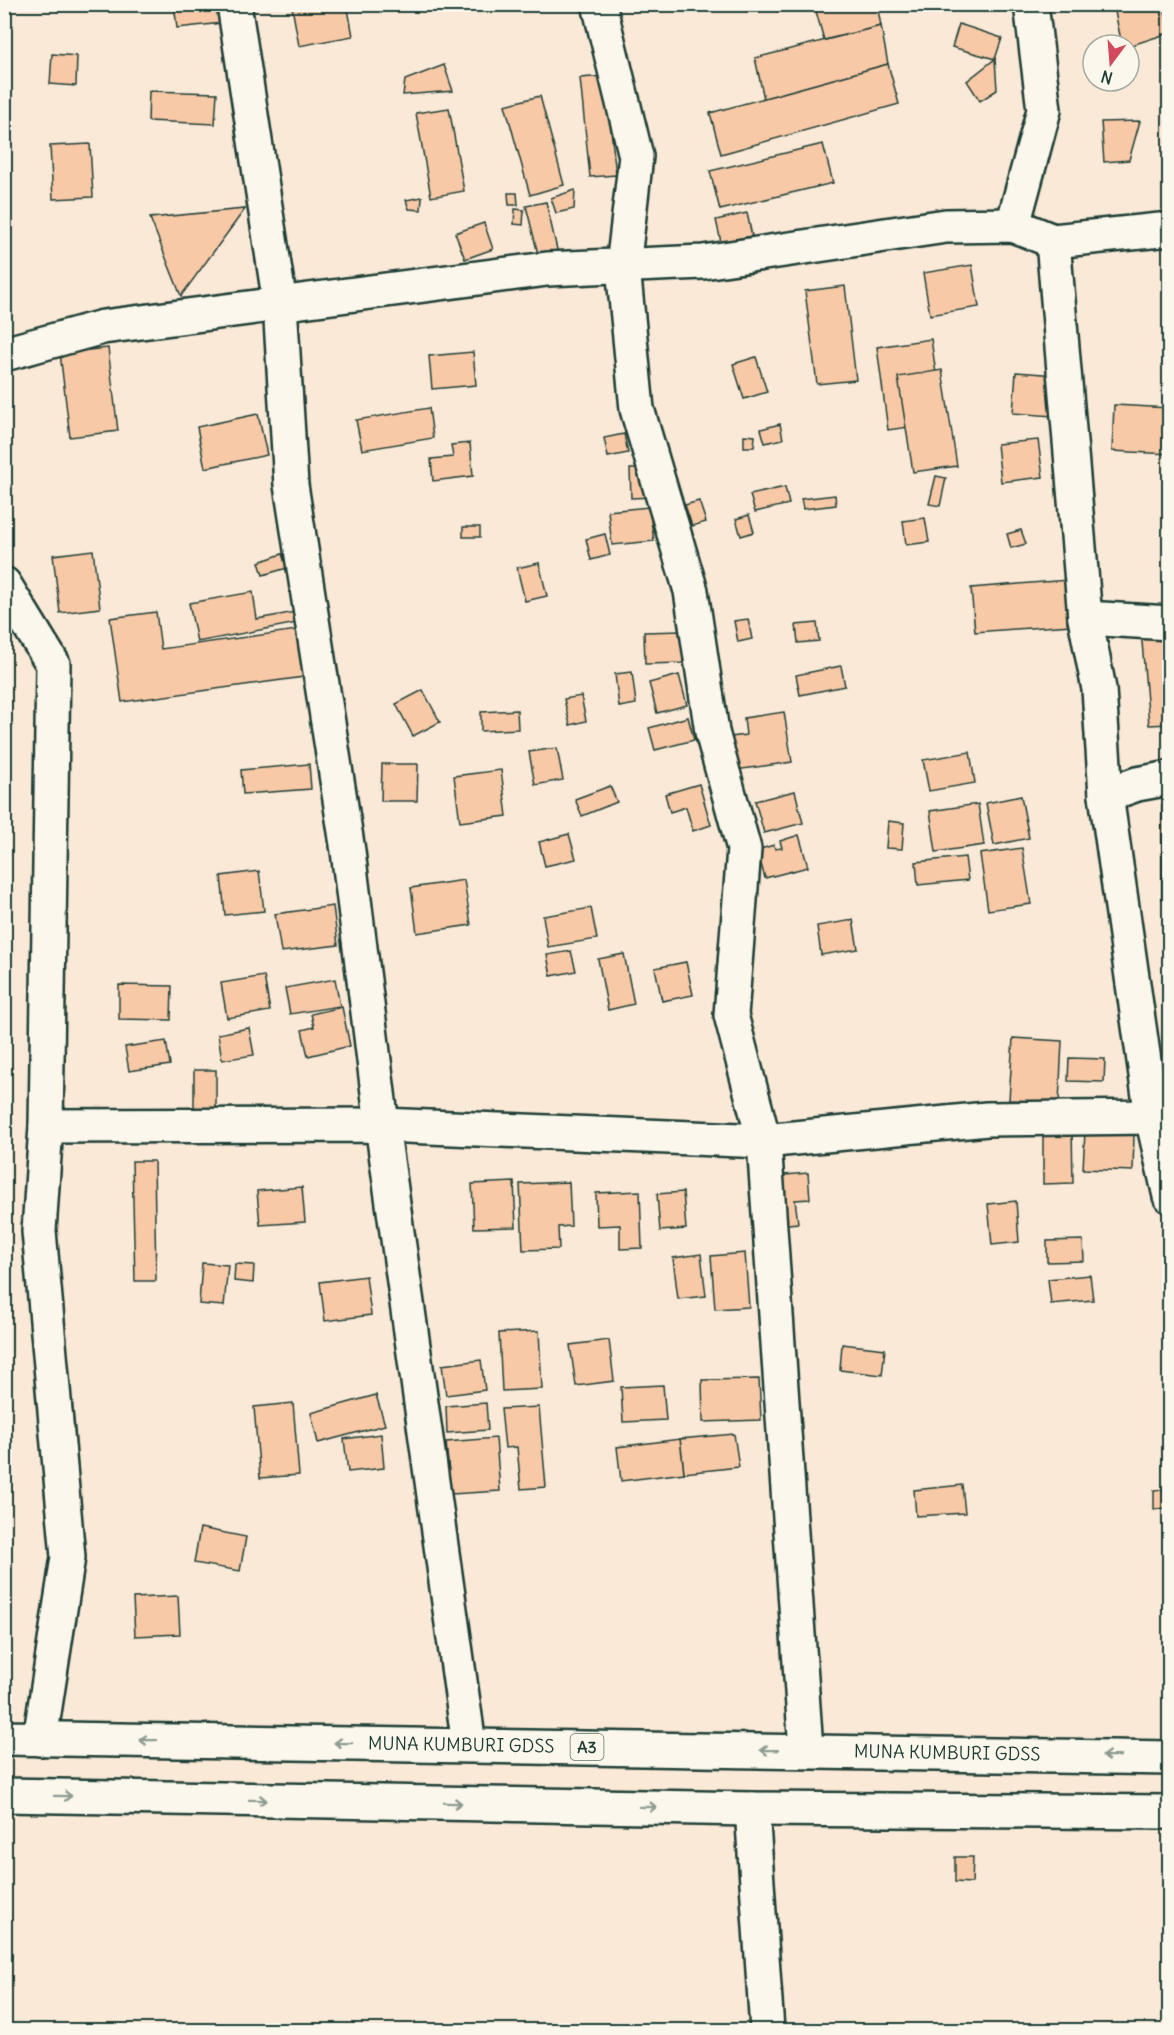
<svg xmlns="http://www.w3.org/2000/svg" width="1174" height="2035" font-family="Delius,sans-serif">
<rect width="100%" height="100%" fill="#fae9d7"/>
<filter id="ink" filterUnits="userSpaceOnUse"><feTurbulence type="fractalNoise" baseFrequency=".0167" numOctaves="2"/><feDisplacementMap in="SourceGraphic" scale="12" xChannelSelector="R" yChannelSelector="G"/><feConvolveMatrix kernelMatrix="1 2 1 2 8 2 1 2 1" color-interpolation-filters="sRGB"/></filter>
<g filter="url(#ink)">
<!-- building -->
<g fill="#f8c9a7" stroke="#1f3d34" stroke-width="1.5">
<path d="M174,4H219L222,23L177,28Z"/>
<path d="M309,4H347L353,36L299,46L292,7Z"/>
<path d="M814,4H877L881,26L824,40Z"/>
<path d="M1126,4H1164L1169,33L1129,46L1122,45L1114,7Z"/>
<path d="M959,24L1002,38L995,59L952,47Z"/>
<path d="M881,26L888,64L764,99L755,58Z"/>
<path d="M52,54L77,56L76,86L50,84Z"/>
<path d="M995,59L997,90L980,101L967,81Z"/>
<path d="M888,64L899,104L721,154L710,113Z"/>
<path d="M444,65L453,91L403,95L405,80Z"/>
<path d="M605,76L616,175L590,177L580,78Z"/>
<path d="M149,91L217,93L215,124L148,121Z"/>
<path d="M540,96L564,185L530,195L505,105Z"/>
<path d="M449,108L464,191L431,197L416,113Z"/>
<path d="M1140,121L1129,160L1104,162L1101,122Z"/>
<path d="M90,144L93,197L53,199L50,146Z"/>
<path d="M823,144L833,183L720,210L710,171Z"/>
<path d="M575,190L574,209L556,213L551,198Z"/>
<path d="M508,193H517L518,205H509Z"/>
<path d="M422,197L421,210L409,209L406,200Z"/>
<path d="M546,202L559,258L540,262L526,206Z"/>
<path d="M245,209L181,296L150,218Z"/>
<path d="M515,209L524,210L523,225L514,224Z"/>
<path d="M747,213L752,236L721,242L716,220Z"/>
<path d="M484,223L493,249L465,259L455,233Z"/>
<path d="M972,265L979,307L930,315L923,273Z"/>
<path d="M845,286L856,380L817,384L805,291Z"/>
<path d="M931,339L943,422L888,430L877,347Z"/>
<path d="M108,348L118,431L70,437L60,353Z"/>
<path d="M473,352L476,385L432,389L429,356Z"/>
<path d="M756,357L767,392L744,399L733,364Z"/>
<path d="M942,370L957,466L913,472L898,377Z"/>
<path d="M1016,372L1057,375L1053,416L1013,413Z"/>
<path d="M1114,405L1170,408V454L1112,451Z"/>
<path d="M429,408L433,438L362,450L356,420Z"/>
<path d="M258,414L267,455L205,468L197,427Z"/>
<path d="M780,424L783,439L765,443L761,429Z"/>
<path d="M624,434L628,453L608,457L604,438Z"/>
<path d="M744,435L755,436L754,447H744Z"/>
<path d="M1038,440L1043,477L1001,482L997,444Z"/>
<path d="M470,443L473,476L433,481L431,459L453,457L451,445Z"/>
<path d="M630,469H653L654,497L631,498Z"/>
<path d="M936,476L946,478L940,506L929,504Z"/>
<path d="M785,487L789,504L755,512L750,495Z"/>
<path d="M835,495L836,505L803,509L801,499Z"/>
<path d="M699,501L706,522L692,526L685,505Z"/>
<path d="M649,507L654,541L612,545L608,511Z"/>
<path d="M749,515L754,532L741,536L736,519Z"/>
<path d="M925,518L929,542L906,545L903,521Z"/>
<rect x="463" y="527" width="17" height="10"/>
<path d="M1021,530L1026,544L1011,548L1007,534Z"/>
<path d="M605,534L610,555L591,560L586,539Z"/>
<path d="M93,550L100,608L60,613L53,555Z"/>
<path d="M282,554L287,568L263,575L259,562Z"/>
<path d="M539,563L547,596L525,601L517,568Z"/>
<path d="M1068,580L1071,625L975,632L971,588Z"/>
<path d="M253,592L257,619L295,612L297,623L197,642L189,603Z"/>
<path d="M156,612L161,649L304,629L311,676L122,702L110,618Z"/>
<path d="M748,619L752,639L738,642L734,621Z"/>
<path d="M817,623L819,641L798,643L796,625Z"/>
<path d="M1170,628V724L1149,725L1141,630Z"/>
<path d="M682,631L683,663L645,664L644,632Z"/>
<path d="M841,666L845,686L800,695L796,675Z"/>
<path d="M632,672L636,704L619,707L615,674Z"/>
<path d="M679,675L687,705L657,713L649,683Z"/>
<path d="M423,690L440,722L413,736L396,704Z"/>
<path d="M581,696L586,721L570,725L564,699Z"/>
<path d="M517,710L518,729L481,731V712Z"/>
<path d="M784,712L792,762L728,771L723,738L746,735L744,718Z"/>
<path d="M688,717L694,740L655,750L649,728Z"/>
<path d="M557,748L563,780L535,785L529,752Z"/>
<path d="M970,752L975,783L929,791L923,760Z"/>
<path d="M309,764L311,789L243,794L241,770Z"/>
<path d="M382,764H418L417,801H381Z"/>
<path d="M501,770L507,816L460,822L454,776Z"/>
<path d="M699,784L711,825L693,831L686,807L670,812L665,794Z"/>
<path d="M610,786L617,802L582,816L575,799Z"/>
<path d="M795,791L803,823L764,833L755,801Z"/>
<path d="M1021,796L1029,838L994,845L986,803Z"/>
<path d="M978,804L984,845L936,852L930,811Z"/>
<rect x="1162" y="805" width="8" height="94"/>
<path d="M888,821L904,823L902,849L886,848Z"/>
<path d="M569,834L576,859L545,866L539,842Z"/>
<path d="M799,835L808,867L765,878L757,850L774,845L775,849L782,848L780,841Z"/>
<path d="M1022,848L1031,904L988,910L980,854Z"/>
<path d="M965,857L968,880L918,885L916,862Z"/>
<path d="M259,871L264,911L225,915L221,876Z"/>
<path d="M464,880L471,925L417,933L411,888Z"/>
<path d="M333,906L338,945L281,952L275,914Z"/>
<path d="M591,908L597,939L548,947L543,916Z"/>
<path d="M853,920L858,949L821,955L817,926Z"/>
<path d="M571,951L576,971L551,976L547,955Z"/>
<path d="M624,954L634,1004L608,1010L598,959Z"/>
<path d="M686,962L693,995L662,1001L655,968Z"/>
<path d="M264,976L270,1011L227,1018L221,983Z"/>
<path d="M335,979L340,1006L290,1014L285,988Z"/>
<path d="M119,985L172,986L171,1020L119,1019Z"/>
<path d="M342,1007L350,1046L308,1056L302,1030L314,1027L311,1014Z"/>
<path d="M249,1028L254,1055L222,1060L218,1034Z"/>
<path d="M1013,1038L1062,1041L1059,1103L1009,1100Z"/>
<path d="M166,1041L170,1065L129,1071L125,1047Z"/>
<path d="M1069,1058L1105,1059L1104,1082L1068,1081Z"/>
<path d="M194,1070H216V1115L194,1114Z"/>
<path d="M1072,1128L1073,1183L1043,1184V1129Z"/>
<path d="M1085,1131L1134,1133L1133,1171L1083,1169Z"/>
<path d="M132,1161H154L156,1281H135Z"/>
<path d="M808,1173L810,1199L795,1200L798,1223L778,1225L773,1176Z"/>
<path d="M514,1182L516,1227L474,1228L472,1184Z"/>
<path d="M569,1182L571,1226L558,1227L559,1249L523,1250L520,1184Z"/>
<path d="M302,1187L305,1222L260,1225L257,1191Z"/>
<path d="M640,1191L642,1248L620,1249V1225L597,1226L596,1193Z"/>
<path d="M683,1192L686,1229L660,1231L657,1194Z"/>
<path d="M1016,1201L1019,1242L992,1245L988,1204Z"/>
<path d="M1083,1240L1084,1261L1047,1262V1241Z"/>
<path d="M745,1253L749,1307L715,1309L711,1256Z"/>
<path d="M701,1254L706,1296L678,1299L673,1258Z"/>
<path d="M202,1263L228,1265L224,1306L199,1304Z"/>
<path d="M235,1264L254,1265L253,1283L234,1281Z"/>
<path d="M1090,1275L1093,1300L1051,1304L1048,1279Z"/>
<path d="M366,1276L371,1315L325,1321L320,1282Z"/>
<path d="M539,1331L542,1389L502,1391L499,1333Z"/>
<path d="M609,1340L614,1381L576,1386L570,1345Z"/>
<path d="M842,1344L885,1349L882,1375L840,1370Z"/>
<path d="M481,1360L485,1390L446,1395L442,1365Z"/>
<path d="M759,1379L761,1420L703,1422L702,1380Z"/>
<path d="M663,1385L666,1420L623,1422L621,1387Z"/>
<path d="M376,1395L385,1425L318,1443L311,1413Z"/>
<path d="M293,1403L299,1475L260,1478L254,1407Z"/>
<path d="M486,1403L488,1430L447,1433L446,1406Z"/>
<path d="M539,1407L546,1487L521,1489L517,1447L505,1448L501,1409Z"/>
<path d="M381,1434L384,1468L348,1472L344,1439Z"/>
<path d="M734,1434L739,1467L684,1473L680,1439Z"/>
<path d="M496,1438L500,1491L451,1494L446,1442Z"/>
<path d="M680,1439L684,1473L621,1481L617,1447Z"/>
<path d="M962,1485L965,1513L916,1516L914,1490Z"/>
<path d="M1170,1489V1508L1154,1509V1490Z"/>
<path d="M200,1528L246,1537L240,1571L194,1563Z"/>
<path d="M178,1596L180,1634L135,1636L133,1598Z"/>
<path d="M955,1857H973L972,1883L955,1882Z"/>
</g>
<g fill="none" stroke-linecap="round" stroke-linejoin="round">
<!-- minor casing -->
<g stroke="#1f3d34" stroke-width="38">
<g id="minor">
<path d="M234,4L280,304L291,485L348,851L382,1125L469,1745"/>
<path d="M599,4L636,156L623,267L637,409L691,591L712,732L744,849L731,1015L764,1141L806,1750"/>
<path d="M1013,225L1044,110L1031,4"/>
<path d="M4,354L103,327L547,269L703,262L946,226L1013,225L1053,241L1170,229"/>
<path d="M4,584L53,664L46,1126L39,1231L68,1557L40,1739"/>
<path d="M1085,618L1170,623"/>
<path d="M1106,795L1137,784L1170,778"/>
<path d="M1152,1117L1170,1196"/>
<path d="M46,1126L382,1125L764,1141L987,1119L1152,1117L1106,795L1099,689L1085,618L1053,241"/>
<path d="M752,1809L767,2030"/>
</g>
</g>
<!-- trunk casing -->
<g stroke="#1f3d34" stroke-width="38">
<g id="trunk">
<path d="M4,1738L1170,1758"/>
<path d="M4,1795L752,1809L1170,1812"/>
</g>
</g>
<!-- minor -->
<use href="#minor" stroke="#fbf7ec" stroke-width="33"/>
<!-- trunk -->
<use href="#trunk" stroke="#fbf7ec" stroke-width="33"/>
</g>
<!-- one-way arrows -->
<defs><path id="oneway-shaft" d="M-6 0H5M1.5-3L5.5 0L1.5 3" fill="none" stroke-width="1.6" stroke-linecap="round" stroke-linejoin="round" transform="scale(1.5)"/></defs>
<g stroke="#8d9a90">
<use href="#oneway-shaft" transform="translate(148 1740) rotate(-179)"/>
<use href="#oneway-shaft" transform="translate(343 1743) rotate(-179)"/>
<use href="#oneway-shaft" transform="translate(769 1750) rotate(-179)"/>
<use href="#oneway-shaft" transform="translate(1111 1756) rotate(-179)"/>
<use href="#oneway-shaft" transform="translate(63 1796) rotate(1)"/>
<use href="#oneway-shaft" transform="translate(258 1800) rotate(1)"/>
<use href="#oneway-shaft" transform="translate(453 1803) rotate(1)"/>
<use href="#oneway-shaft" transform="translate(648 1807) rotate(1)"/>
</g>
</g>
<g text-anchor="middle" stroke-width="4.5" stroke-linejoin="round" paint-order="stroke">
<!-- shield labels -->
<rect fill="#fbf7ec" stroke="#61756b" stroke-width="1.5" x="570.5" y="1734" width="33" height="26" rx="4.5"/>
<g font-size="16" font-weight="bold" fill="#1f3d34">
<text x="587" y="1753">A3</text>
</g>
<!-- street labels -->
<g font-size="18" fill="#1f3d34" stroke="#fbf7ec">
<text transform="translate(461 1745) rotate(1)" y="6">MUNA KUMBURI GDSS</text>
<text transform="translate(947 1753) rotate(1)" y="6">MUNA KUMBURI GDSS</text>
</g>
</g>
<!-- margin -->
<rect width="1174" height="2035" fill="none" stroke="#fbf7ec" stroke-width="24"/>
<rect x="12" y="12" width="1150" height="2011" fill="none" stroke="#1f3d34" stroke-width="2" filter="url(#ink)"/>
<!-- north arrow -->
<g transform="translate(1111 63) rotate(196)"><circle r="28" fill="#fbf7ec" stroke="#a3ada2" stroke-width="1.5"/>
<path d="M0-4.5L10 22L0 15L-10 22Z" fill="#d1495b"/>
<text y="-9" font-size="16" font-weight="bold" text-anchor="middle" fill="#1f3d34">N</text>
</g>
</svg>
